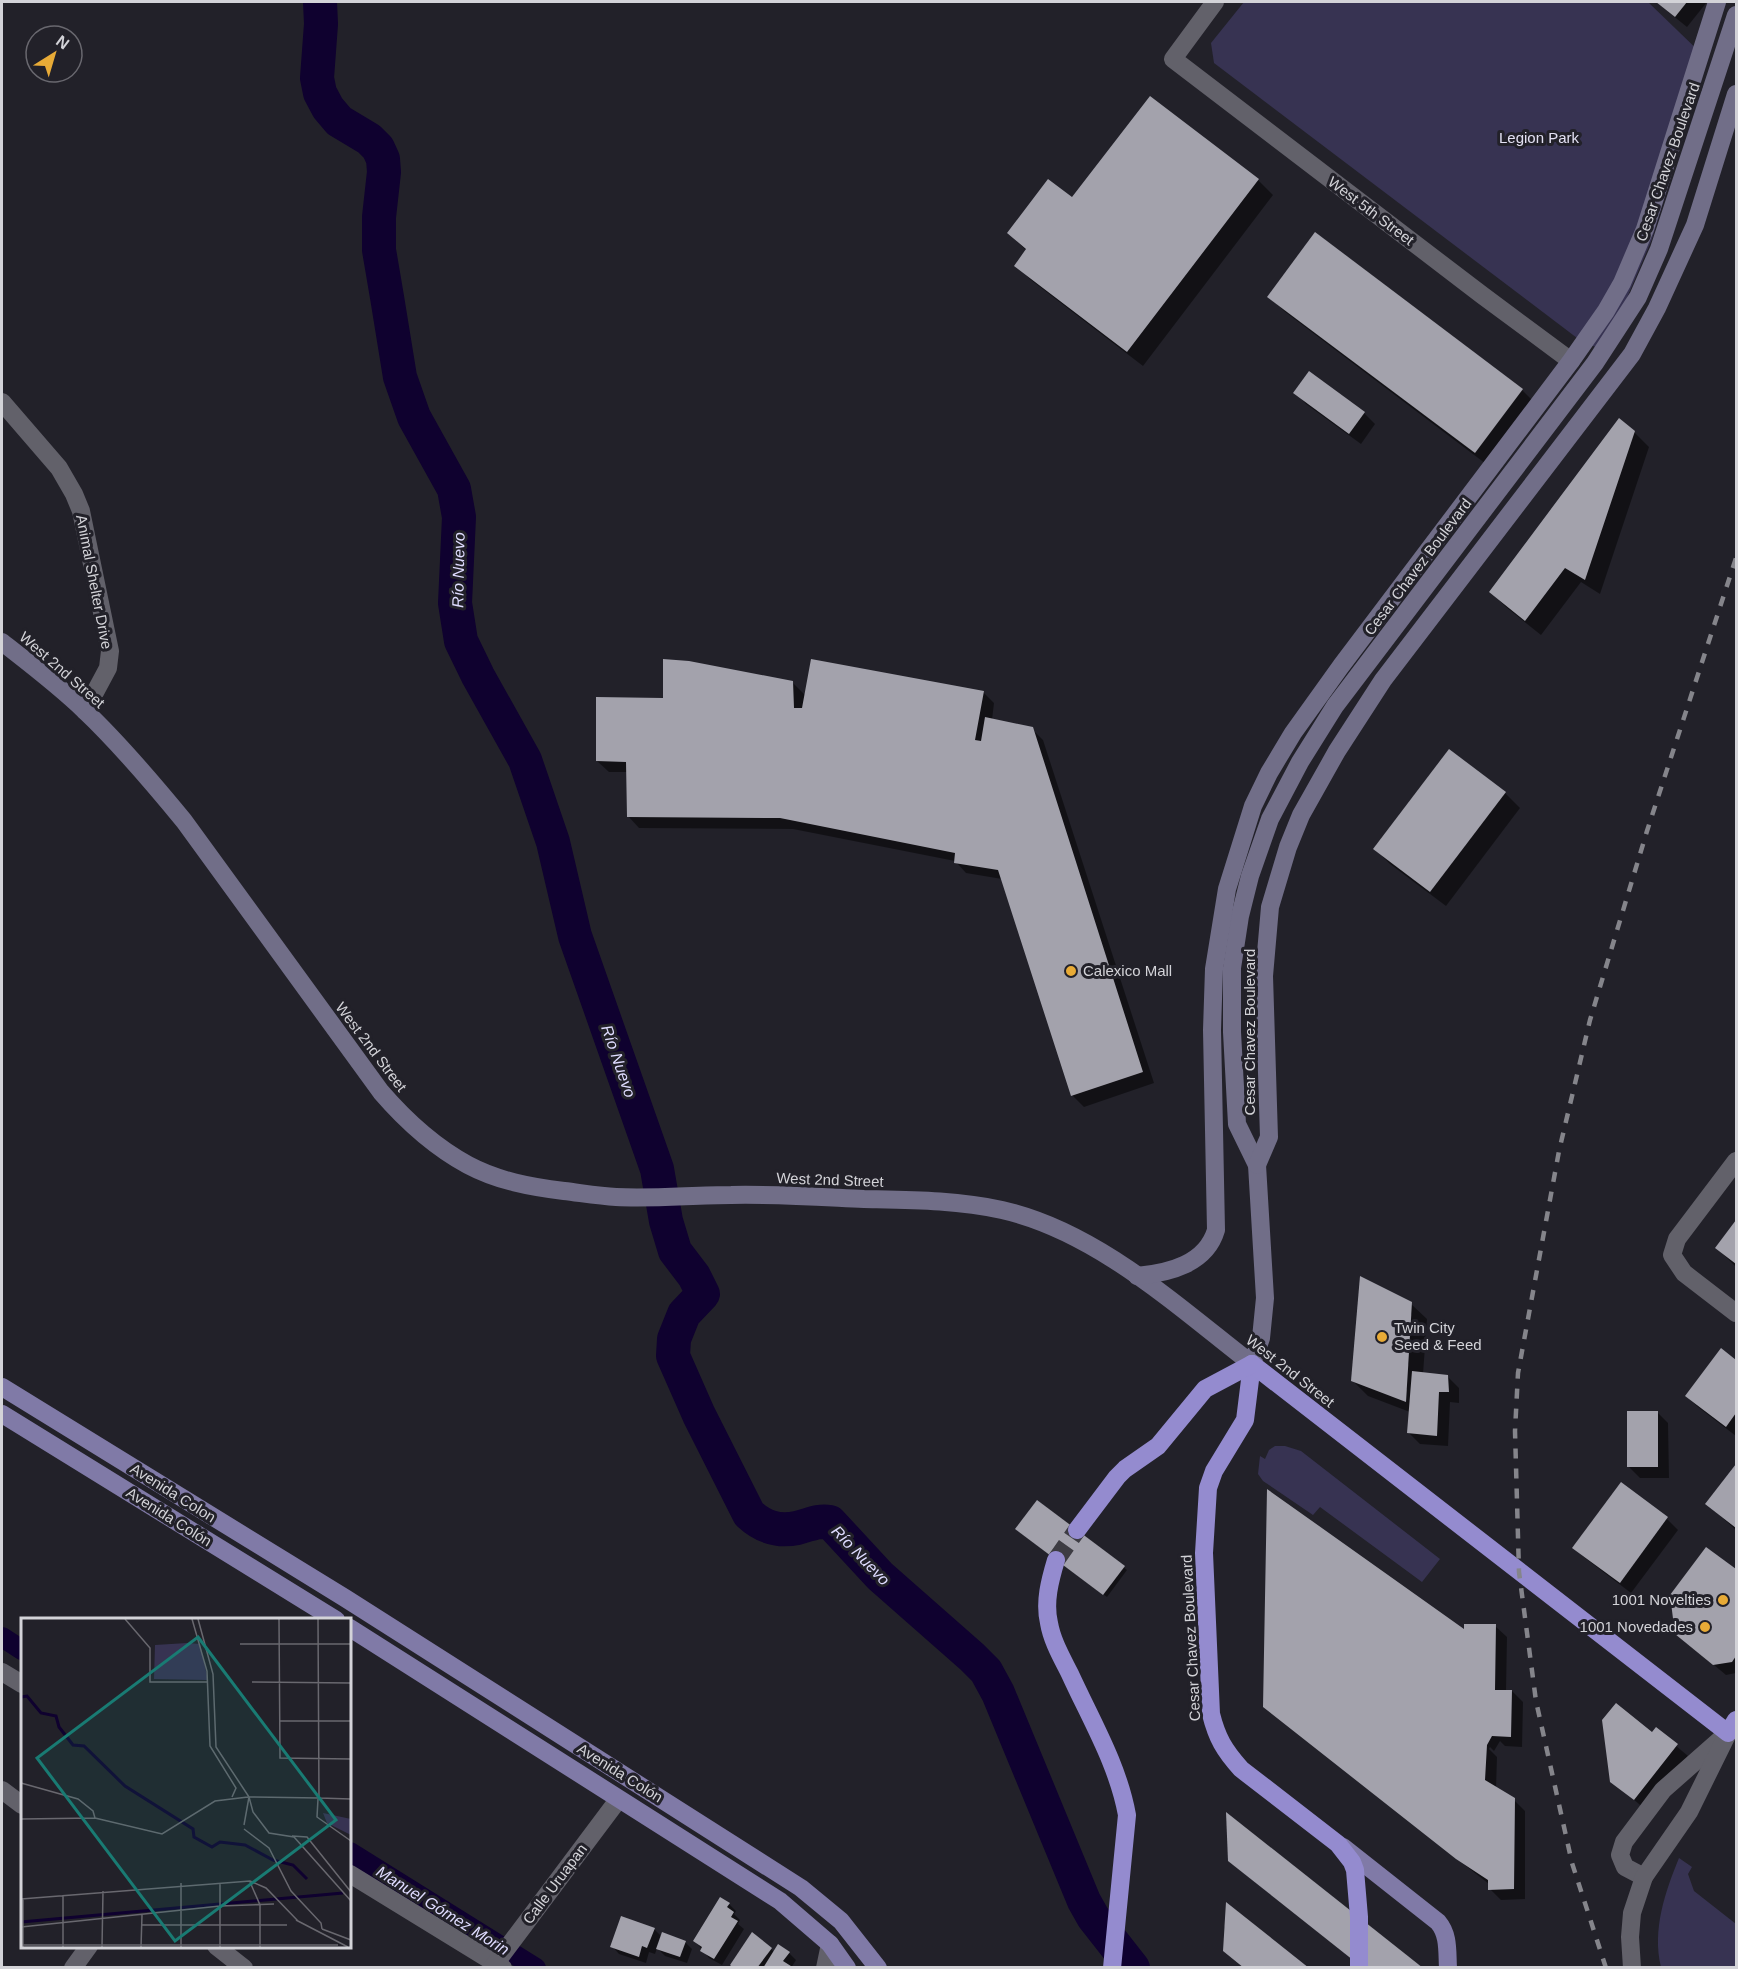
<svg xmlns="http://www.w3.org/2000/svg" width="1738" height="1969" font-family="Helvetica,sans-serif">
<rect width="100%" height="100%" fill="#222129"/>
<!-- green -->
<g fill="#373352">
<path d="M1244,2H1648L1707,59L1652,239L1617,321L1598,348L1581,341L1214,63L1211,43Z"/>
<path d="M1275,1446H1285L1301,1451L1440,1559L1422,1582L1320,1507L1313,1515L1263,1481L1258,1474L1260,1456L1265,1459L1269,1450Z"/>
<path d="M1679,1858L1692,1867L1688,1874L1694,1891L1736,1924V1967H1661C1652,1930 1665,1892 1679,1858Z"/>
</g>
<!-- shadow -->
<g fill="#0007">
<path d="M1656,2H1707L1687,27Z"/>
<path d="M1258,180L1273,195L1143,366L1031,280L1016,265L1027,251L1008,233L1073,200Z"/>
<path d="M1269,296L1522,390L1537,405L1490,467L1284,311Z"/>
<path d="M1295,392L1364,413L1375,424L1361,444L1306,404Z"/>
<path d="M1634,432L1649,447L1600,594L1581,582L1541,635L1506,607L1491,592Z"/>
<path d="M793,683L806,696L983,692L994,703L992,720L1032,729L1043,740L1154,1083L1084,1107L1073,1096L1002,879L966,873L955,861L793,829L639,828L628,816V772H609L597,761L665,700Z"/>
<path d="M1505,793L1520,808L1446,906L1390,864L1375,849Z"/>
<path d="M1736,1222V1267L1717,1248Z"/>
<path d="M1411,1304L1427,1319L1423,1374L1448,1377L1459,1388V1403L1450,1402L1448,1446L1420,1444L1409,1433L1410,1412L1368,1396L1353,1381Z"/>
<path d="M1721,1350L1736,1362V1436L1698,1407L1686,1396Z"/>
<path d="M1657,1412L1668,1423L1669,1478H1640L1629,1467Z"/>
<path d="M1736,1466V1530L1707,1504Z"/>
<path d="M1037,1502L1127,1570L1107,1597L1020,1532Z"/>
<path d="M1667,1519L1678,1530L1631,1593L1585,1558L1574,1547Z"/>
<path d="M1706,1549L1736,1571V1673L1726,1675L1677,1634Z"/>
<path d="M1495,1626L1507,1637L1506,1691H1512L1523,1702L1522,1747L1505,1746L1500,1741L1494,1751L1490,1747L1489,1749L1497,1757L1496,1789L1514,1800L1525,1811V1899L1501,1900L1490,1889L1489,1884L1461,1862L1465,1632Z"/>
<path d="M1656,1729L1688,1756L1646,1810L1612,1781Z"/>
<path d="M729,1904L736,1911L734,1914L740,1920L738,1924L744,1929L722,1965L709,1958L695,1941Z"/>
<path d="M654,1929L662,1937L685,1942L692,1949L687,1963L665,1956L657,1948L655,1954L649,1952L646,1963L619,1954L612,1946Z"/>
<path d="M771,1949L774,1952L789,1953L796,1960L791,1968H734Z"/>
</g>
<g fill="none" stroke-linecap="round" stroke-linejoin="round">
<!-- canal -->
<g stroke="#0f012f" stroke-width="20">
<path d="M2,1637L22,1650"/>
<path d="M350,1852L536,1968"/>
</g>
<!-- river -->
<path stroke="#0f012f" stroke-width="34" d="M320,2L321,24L317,78L320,93L328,108L339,121L369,139L378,148L383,159L384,172L379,217V250L387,297L400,377L414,417L454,489L459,517L455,603L461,641L478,676L525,760L553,842L575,936L657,1169L666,1221L675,1251L694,1276L703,1294L684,1314L674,1339L673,1356L699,1415L749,1514C763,1527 778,1532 797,1528C810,1525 817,1520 830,1522L880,1576L972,1657L986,1671L998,1693L1084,1901L1093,1917L1133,1968"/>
</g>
<!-- building -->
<g fill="#a3a2ac">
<path d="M1656,2H1687L1675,17Z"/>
<path d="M1150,96L1259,179L1127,352L1014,266L1026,249L1007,233L1048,179L1072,197Z"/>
<path d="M1315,232L1523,389L1475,453L1267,297Z"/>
<path d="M1309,371L1365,412L1349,434L1293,393Z"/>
<path d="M1619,418L1635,431L1585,580L1565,568L1525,621L1489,592Z"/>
<path d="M663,659L689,661L793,681L794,708H802L811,659L984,691L975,740L981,741L985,717L1033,727L1143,1072L1071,1096L998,870L954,863L955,853L780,818L627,817L626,762L596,761V697L663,698Z"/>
<path d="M1449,749L1506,792L1430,892L1373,849Z"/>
<path d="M1736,1220V1264L1715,1248Z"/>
<path d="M1360,1276L1412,1302L1406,1402L1351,1381Z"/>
<path d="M1721,1348L1736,1360V1413L1726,1427L1685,1396Z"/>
<path d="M1412,1371L1448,1375L1449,1392H1439L1437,1436L1407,1433Z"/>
<rect x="1627" y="1411" width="31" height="56"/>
<path d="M1736,1464V1528L1705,1504Z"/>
<path d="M1621,1482L1668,1517L1620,1583L1572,1548Z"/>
<path d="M1267,1489L1464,1629V1624H1496L1495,1690H1512L1511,1737L1492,1736L1487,1745L1485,1780L1515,1798L1514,1889L1488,1890V1880L1456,1859L1263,1707Z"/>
<path d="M1037,1500L1125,1566L1103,1595L1015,1529Z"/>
<path d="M1706,1547L1736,1569V1656L1732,1662L1713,1665L1675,1634L1670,1595Z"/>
<path d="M1616,1703L1652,1732L1656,1727L1678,1744L1634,1800L1610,1782L1602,1720Z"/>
<path d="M1226,1812L1423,1968H1363L1228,1861Z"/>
<path d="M720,1897L730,1903L727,1907L734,1912L731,1917L738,1921L714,1959L700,1951L702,1947L693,1941Z"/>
<path d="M1226,1902L1309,1968H1244L1223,1951Z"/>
<path d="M621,1916L655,1928L647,1948L642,1946L639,1957L610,1947Z"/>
<path d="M662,1932L686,1941L680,1957L656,1949Z"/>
<path d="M752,1932L772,1948L757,1968H733L730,1965Z"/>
<path d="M778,1944L790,1952L783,1961L794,1968H763Z"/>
</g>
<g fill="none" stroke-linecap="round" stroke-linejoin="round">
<!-- highway-tunnel -->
<path stroke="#3d3c43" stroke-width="18" stroke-dasharray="18 9" stroke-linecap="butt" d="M1056,1560L1077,1530"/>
<!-- street -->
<g stroke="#62616a" stroke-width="18">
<path d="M1215,2L1173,59L1482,295L1571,361"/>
<path d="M2,402L59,468L74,494L81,511L110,651L108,668L85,711"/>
<path d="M1736,1161L1677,1239L1672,1255L1684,1273L1736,1313"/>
<path d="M2,1672L22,1684"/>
<path d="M2,1790L22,1805"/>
<path d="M350,1874L503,1968"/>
<path d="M1644,1877L1625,1867L1620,1855L1624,1842L1663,1790L1722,1738"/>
<path d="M216,1946L244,1968"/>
<path d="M73,1968L89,1946"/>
<path d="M492,1968L618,1800"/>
<path d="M825,1968L830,1944"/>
<path d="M1632,1968L1630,1937L1632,1913L1644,1877L1689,1812L1728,1733"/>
</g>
<!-- secondary -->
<g stroke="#716e88" stroke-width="18">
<path d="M2,642C30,664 58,685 84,710C120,744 152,782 184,821L381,1092C406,1121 433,1146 468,1165C498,1181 531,1187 564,1191C581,1193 599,1196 616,1197C654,1199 693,1195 731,1195C775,1194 820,1197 864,1199C910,1200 957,1200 1002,1210C1096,1231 1177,1306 1252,1364L1261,1338L1265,1298L1257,1165L1237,1124L1232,1032V968L1240,916L1250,876L1270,819L1300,762L1335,706L1595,363L1638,297L1659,249L1736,15"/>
<path d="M1257,1165L1269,1137L1264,976L1270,907L1288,847L1301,815L1337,751L1383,680L1632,354L1657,308L1695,225L1736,94"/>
<path d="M1137,1276C1169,1273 1206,1264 1216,1230L1212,1030L1214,969L1227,889L1253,806L1269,773L1293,733L1341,666L1571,361L1606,311L1622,283L1645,229L1717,2"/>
</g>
<!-- primary -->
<g stroke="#807aa7" stroke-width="18">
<path d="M2,1387L345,1598L801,1888L841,1921L878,1968"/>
<path d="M2,1414L336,1620"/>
<path d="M350,1628L780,1901L830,1944L847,1968"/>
<path d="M1343,1847L1438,1922C1449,1935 1447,1951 1448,1968"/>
</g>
<!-- highway -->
<g stroke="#948bcf" stroke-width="18">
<path d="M1252,1364L1245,1420L1214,1471L1208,1488L1204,1553L1211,1714C1217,1738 1224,1750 1241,1769L1338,1844L1352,1862L1355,1870L1359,1917V1968"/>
<path d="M1252,1364L1728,1733L1736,1720"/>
<path d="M1077,1530L1117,1477L1125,1469L1158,1446L1205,1389L1252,1364"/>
<path d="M1056,1560C1050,1580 1044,1602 1049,1623C1052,1641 1062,1658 1070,1674C1091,1720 1118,1765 1127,1815L1112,1968"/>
</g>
<!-- rail -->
<path stroke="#85858b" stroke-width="4.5" stroke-dasharray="10 10" stroke-linecap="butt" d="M1606,1968L1572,1863L1536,1701L1519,1572L1515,1431L1518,1373L1559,1151L1590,1020L1647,831L1736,558"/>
</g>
<!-- markers -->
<g fill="#e8ab37" stroke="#222129" stroke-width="2">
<circle cx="1071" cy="971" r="6"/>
<circle cx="1382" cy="1337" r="6"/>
<circle cx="1723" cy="1600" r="6"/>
<circle cx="1705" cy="1627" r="6"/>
</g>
<g text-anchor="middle" stroke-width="6" stroke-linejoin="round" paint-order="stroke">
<!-- park labels -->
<g font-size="15" fill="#e2e0f2" stroke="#222129">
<text x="1539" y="143">Legion Park</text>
</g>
<!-- street labels -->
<g font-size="15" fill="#d3d3d8" stroke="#222129">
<text transform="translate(1668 162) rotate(-71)" y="5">Cesar Chavez Boulevard</text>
<text transform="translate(1371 211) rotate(37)" y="5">West 5th Street</text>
<text transform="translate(1418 567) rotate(-53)" y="5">Cesar Chavez Boulevard</text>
<text transform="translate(94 582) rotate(79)" y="5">Animal Shelter Drive</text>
<text transform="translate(62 670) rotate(41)" y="5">West 2nd Street</text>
<text transform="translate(1250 1032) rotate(-90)" y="5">Cesar Chavez Boulevard</text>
<text transform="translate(371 1047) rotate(53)" y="5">West 2nd Street</text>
<text transform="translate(830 1180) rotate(2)" y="5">West 2nd Street</text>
<text transform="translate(1290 1371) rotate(38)" y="5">West 2nd Street</text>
<text transform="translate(173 1493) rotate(32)" y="5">Avenida Colon</text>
<text transform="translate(169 1517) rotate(32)" y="5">Avenida Colón</text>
<text transform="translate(1191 1638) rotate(-93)" y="5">Cesar Chavez Boulevard</text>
<text transform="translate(620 1773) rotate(32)" y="5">Avenida Colón</text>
<text transform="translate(555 1884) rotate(-53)" y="5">Calle Uruapan</text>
</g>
<!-- poi labels -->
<g font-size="15" fill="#d3d3d8" stroke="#222129" text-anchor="start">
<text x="1083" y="976">Calexico Mall</text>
<text x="1394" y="1333">Twin City<tspan x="1394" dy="17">Seed &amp; Feed</tspan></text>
<text x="1711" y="1605" text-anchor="end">1001 Novelties</text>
<text x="1693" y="1632" text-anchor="end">1001 Novedades</text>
</g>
<!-- water labels -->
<g font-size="16" font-style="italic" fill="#dfdcff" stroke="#222129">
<text transform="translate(458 570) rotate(-89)" y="6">Río Nuevo</text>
<text transform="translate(619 1061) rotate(71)" y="6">Río Nuevo</text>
<text transform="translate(861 1555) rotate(46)" y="6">Río Nuevo</text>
<text transform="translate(443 1910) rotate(32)" y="6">Manuel Gómez Morin</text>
</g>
</g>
<!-- overview -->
<g transform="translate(21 1618)">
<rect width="330" height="330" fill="#222129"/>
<path d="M166,25L179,26L187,62L133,61L134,27ZM302,195L330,201V217L306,205Z" fill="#373352"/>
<path fill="none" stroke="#0f012f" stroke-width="3" d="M0,79L6,78L20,95L35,98L38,109L52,127L63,128L104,168L172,211L173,219L191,229L199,224L224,227L252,242L272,247L286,261M0,304L322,275"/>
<path fill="none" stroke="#69686f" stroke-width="1.5" d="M104,1L129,30V64H187M171,1L186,53L189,128L215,170L211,179M177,1L192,56L195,129L228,179M258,1L259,140L330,141M219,26H330M231,64L330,65M259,103H330M0,165L57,181L72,193L74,200M228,179L298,180L297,1M228,179L232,194L248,215L273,219L330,283M298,180L330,181M297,181L296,199L330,223M0,201L74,200L141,216L194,183L227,179M223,207L228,179M223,211L248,230L270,273L300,305L301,311M271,218L286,219L330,274M229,264L239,287V329M160,265V329M199,265V329M0,281L229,263L245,270L277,303M275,302L327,329M121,307H266M0,309L199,288L253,286M301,311L330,322M0,327H317M2,329V281M42,329V277M81,329L82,273M120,329L121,297"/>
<path fill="#197b73" fill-opacity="0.15" stroke="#197b73" stroke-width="3" d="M177,19L315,202L154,323L16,140Z"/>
<rect width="330" height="330" fill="none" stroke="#d3d3d8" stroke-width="3"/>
</g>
<!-- border -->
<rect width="1738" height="1969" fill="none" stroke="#d3d3d8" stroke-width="6"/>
<!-- north arrow -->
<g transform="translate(54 54) rotate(37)"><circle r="28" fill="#222129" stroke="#69686f" stroke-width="1.5"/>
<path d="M0-4.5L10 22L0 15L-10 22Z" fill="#e8ab37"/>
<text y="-9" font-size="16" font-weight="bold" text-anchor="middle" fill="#d3d3d8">N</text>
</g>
</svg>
